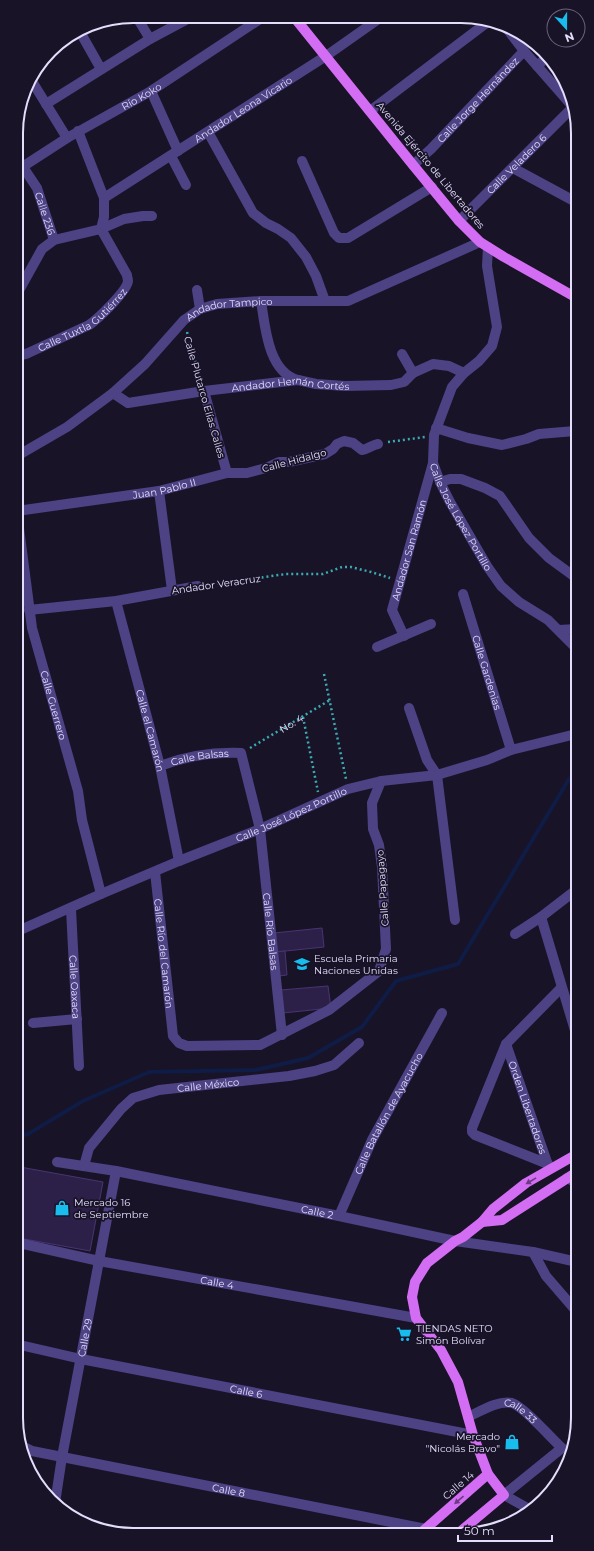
<svg xmlns="http://www.w3.org/2000/svg" width="594" height="1551" font-family="Montserrat,sans-serif">
<rect width="100%" height="100%" fill="#191328"/>
<g fill="none" stroke-linecap="round" stroke-linejoin="round">
<!-- stream -->
<path stroke="#0f1c45" stroke-width="4" d="M19,1136L28,1134L83,1101L149,1072L256,1070L308,1058L362,1027L396,981L458,964L569,779H576"/>
</g>
<!-- building -->
<g fill="#2d2048" stroke="#483472">
<path d="M322,928L324,947L276,952L274,933Z"/>
<path d="M285,951L287,975L279,976L276,952Z"/>
<path d="M328,986L331,1008L283,1013L281,990Z"/>
<path d="M20,1167L103,1182L90,1251L19,1238Z"/>
</g>
<g fill="none" stroke-linecap="round" stroke-linejoin="round">
<!-- path -->
<g stroke="#3baab2" stroke-width="2.5" stroke-dasharray="2 3" stroke-linecap="butt">
<path d="M187,332L201,381"/>
<path d="M388,442L425,437"/>
<path d="M207,585L286,574H323L342,567H351L371,572L390,578"/>
<path d="M324,674L346,779"/>
<path d="M303,717L318,792"/>
<path id="s1" d="M250,748L330,700"/>
</g>
<!-- minor -->
<g stroke="#4d4284" stroke-width="10">
<path d="M136,16L150,39"/>
<path d="M79,30L101,69"/>
<path d="M508,30L524,51L573,107"/>
<path d="M537,66L546,58"/>
<path d="M30,78L67,138"/>
<path d="M151,91L178,151"/>
<path d="M46,104L150,39L193,16"/>
<path d="M370,111L489,21"/>
<path d="M208,132L253,213L266,223L278,229L291,238L306,257L316,276L325,301"/>
<path d="M171,156L186,185"/>
<path d="M302,161L334,233L339,238H348L432,187"/>
<path id="s2" d="M413,165L431,149L524,51"/>
<path id="s3" d="M23,167L37,188L54,240"/>
<path d="M513,168L574,201"/>
<path id="s4" d="M16,171L67,138L151,91L263,17"/>
<path id="s5" d="M104,198L326,56L380,18"/>
<path id="s6" d="M459,221L573,107"/>
<path id="s7" d="M488,247L487,266L497,327L492,346L479,361L464,373L452,387L434,435L433,463L440,482L450,502L487,566L501,586L519,602L548,620L576,648"/>
<path d="M197,290L200,309"/>
<path d="M17,294L42,249L54,240L101,229L124,219L143,216H152"/>
<path d="M261,301C265,326 268,372 298,380"/>
<path id="s8" d="M17,346L22,355L26,354L89,325C98,319 127,291 128,281C128,279 127,277 127,275L101,229L104,217V198L78,131"/>
<path d="M402,354L413,373"/>
<path d="M204,391L227,473"/>
<path id="s9" d="M113,393L128,403L204,391L298,380L316,384L345,386L391,385L404,382L413,373L433,364L449,366L464,373"/>
<path d="M436,428L468,438L502,445L526,439L539,434L575,431"/>
<path id="s10" d="M17,456L67,427L113,393L145,364L184,320L200,309L217,304L261,301H348L480,242"/>
<path d="M440,482L450,479H461L485,488L500,496L529,538L549,558L575,577"/>
<path d="M159,491L172,590"/>
<path id="s11" d="M17,511L159,491L227,473H247L266,468L279,462H289L325,454L333,449L337,444L344,441L353,443L362,450C368,449 372,445 378,444"/>
<path id="s12" d="M17,513L32,628L78,791L82,820L101,894"/>
<path id="s13" d="M463,594L511,750"/>
<path id="s14" d="M116,601L160,766L179,861"/>
<path d="M29,610L116,601L198,586"/>
<path d="M559,630L576,629"/>
<path id="s15" d="M404,636L392,610L433,463"/>
<path d="M377,647L431,624"/>
<path d="M409,708L427,760L437,775L455,920"/>
<path id="s16" d="M160,766C186,756 214,752 241,753L260,829L282,1035"/>
<path id="s17" d="M155,872L173,1036L179,1043L187,1046L260,1045L329,1010L379,971L386,949L382,867L379,845L373,829L372,803L381,781"/>
<path id="s18" d="M71,909L79,1066"/>
<path d="M541,917L577,1037"/>
<path id="s19" d="M18,931L101,894L179,861L260,829L348,789L381,781L437,775L487,760L511,750L576,734"/>
<path d="M515,934L541,917L576,890"/>
<path d="M33,1023L77,1019"/>
<path id="s20" d="M506,1044L549,1168"/>
<path id="s21" d="M57,1162L116,1171L339,1216L455,1241L533,1252L577,1262"/>
<path d="M548,1164L475,1135L472,1132V1128L506,1044L561,988"/>
<path id="s22" d="M84,1166L89,1148L121,1109L133,1098L159,1090L289,1076L315,1071L334,1065L359,1043"/>
<path d="M567,1178L577,1183"/>
<path id="s23" d="M339,1216L372,1140L442,1013"/>
<path id="s24" d="M19,1243L99,1261L416,1318"/>
<path d="M533,1252L546,1276L577,1312"/>
<path id="s25" d="M20,1345L81,1359L473,1435"/>
<path id="s26" d="M468,1417C481,1411 498,1400 512,1403C523,1406 552,1439 562,1448L504,1495L531,1510"/>
<path id="s27" d="M20,1445L32,1451L426,1529"/>
<path id="s28" d="M55,1503L62,1457L116,1171"/>
</g>
<!-- major -->
<g stroke="#d36df3" stroke-width="10">
<path d="M294,17L413,165L459,221L480,242L504,257L575,297"/>
<path d="M482,1222L502,1220L577,1172"/>
<path d="M423,1531L488,1474"/>
<path d="M461,1531L504,1495L488,1474L473,1435L458,1382L441,1350L416,1318L412,1297L415,1282L427,1263L455,1241L463,1237L482,1222L493,1209L526,1183L577,1154"/>
</g>
</g>
<!-- one-way arrows -->
<defs><path id="oneway-solid" d="M-6-.8H1V-3.2L6.5 0L1 3.2V.8H-6Z"/></defs>
<g fill="#6d3b83">
<use href="#oneway-solid" transform="translate(531 1181) rotate(149)"/>
<use href="#oneway-solid" transform="translate(459 1500) rotate(139)"/>
</g>
<!-- icons -->
<defs>
<g id="school-bare" transform="scale(1.2)"><path d="M0-5L7-2L0 1L-7-2ZM-4 1L0 2.5L4 1V4Q0 6-4 4Z" fill="#18bced" stroke="#191328" stroke-width="2.5" paint-order="stroke"/></g>
<g id="shop-bare" transform="scale(1.2)"><path d="M-5-2.5h2.3a2.7 3.5 0 0 1 5.4 0H5L5.5 6h-11ZM-1.5-2.5h3a1.5 2.3 0 0 0-3 0Z" fill="#18bced" stroke="#191328" stroke-width="2.5" paint-order="stroke"/></g>
<g id="supermarket-bare" transform="scale(1.2)"><path d="M-6-5.5h2.5l.6 2H6L4.5 2H-2.5L-4.4-4H-6ZM-1.5 3.2a1.3 1.3 0 1 0 .1 0ZM3 3.2a1.3 1.3 0 1 0 .1 0Z" fill="#18bced" stroke="#191328" stroke-width="2.5" paint-order="stroke"/></g>
</defs>
<g fill-rule="evenodd">
<use href="#school-bare" x="302" y="964"/>
<use href="#shop-bare" x="62" y="1208"/>
<use href="#supermarket-bare" x="404" y="1334"/>
<use href="#shop-bare" x="512" y="1442"/>
</g>
<g text-anchor="middle" stroke-width="3.5" stroke-linejoin="round" paint-order="stroke">
<!-- street labels -->
<g font-size="10" fill="#e4ddfc" stroke="#191328">
<text dy="4" stroke="none"><textPath href="#s4" startOffset="146">Río Koko</textPath></text>
<text dy="4" stroke="none"><textPath href="#s2" startOffset="92">Calle Jorge Hernández</textPath></text>
<text dy="4" stroke="none"><textPath href="#s5" startOffset="165">Andador Leona Vicario</textPath></text>
<text dy="4" stroke="none"><textPath href="#s6" startOffset="81">Calle Veladero 6</textPath></text>
<text transform="translate(431 165) rotate(50)" y="4">Avenida Ejército de Libertadores</text>
<text dy="4" stroke="none"><textPath href="#s3" startOffset="52">Calle 236</textPath></text>
<text dy="4" stroke="none"><textPath href="#s10" startOffset="265">Andador Tampico</textPath></text>
<text dy="4" stroke="none"><textPath href="#s8" startOffset="81">Calle Tuxtla Gutiérrez</textPath></text>
<text dy="4" stroke="none"><textPath href="#s9" startOffset="182">Andador Hernán Cortés</textPath></text>
<text transform="translate(205 397) rotate(74)" y="4">Calle Plutarco Elías Calles</text>
<text transform="translate(294 460) rotate(-15)" y="4">Calle Hidalgo</text>
<text dy="4" stroke="none"><textPath href="#s11" startOffset="149">Juan Pablo II</textPath></text>
<text dy="4" stroke="none"><textPath href="#s7" startOffset="298">Calle José López Portillo</textPath></text>
<text dy="4" stroke="none"><textPath href="#s15" startOffset="91">Andador San Ramón</textPath></text>
<text transform="translate(216 584) rotate(-8)" y="4">Andador Veracruz</text>
<text dy="4" stroke="none"><textPath href="#s13" startOffset="82">Calle Gardenias</textPath></text>
<text dy="4" stroke="none"><textPath href="#s12" startOffset="196">Calle Guerrero</textPath></text>
<text dy="4" stroke="none"><textPath href="#s1" startOffset="48">No. 4</textPath></text>
<text dy="4" stroke="none"><textPath href="#s14" startOffset="134">Calle el Camarón</textPath></text>
<text dy="4" stroke="none"><textPath href="#s16" startOffset="41">Calle Balsas</textPath></text>
<text dy="4" stroke="none"><textPath href="#s19" startOffset="297">Calle José López Portillo</textPath></text>
<text transform="translate(382 888) rotate(-94)" y="4">Calle Papagayo</text>
<text dy="4" stroke="none"><textPath href="#s16" startOffset="264">Calle Río Balsas</textPath></text>
<text dy="4" stroke="none"><textPath href="#s17" startOffset="82">Calle Río del Camarón</textPath></text>
<text dy="4" stroke="none"><textPath href="#s18" startOffset="78">Calle Oaxaca</textPath></text>
<text dy="4" stroke="none"><textPath href="#s22" startOffset="162">Calle México</textPath></text>
<text dy="4" stroke="none"><textPath href="#s20" startOffset="67">Orden Libertadores</textPath></text>
<text dy="4" stroke="none"><textPath href="#s23" startOffset="114">Calle Batallón de Ayacucho</textPath></text>
<text dy="4" stroke="none"><textPath href="#s21" startOffset="265">Calle 2</textPath></text>
<text dy="4" stroke="none"><textPath href="#s24" startOffset="202">Calle 4</textPath></text>
<text dy="4" stroke="none"><textPath href="#s28" startOffset="168">Calle 29</textPath></text>
<text dy="4" stroke="none"><textPath href="#s25" startOffset="231">Calle 6</textPath></text>
<text dy="4" stroke="none"><textPath href="#s26" startOffset="58">Calle 33</textPath></text>
<text transform="translate(458 1485) rotate(-41)" y="4">Calle 14</text>
<text dy="4" stroke="none"><textPath href="#s27" startOffset="214">Calle 8</textPath></text>
</g>
<!-- poi labels -->
<g font-size="10" fill="#e4ddfc" stroke="#191328" text-anchor="start">
<text x="314" y="962">Escuela Primaria<tspan x="314" dy="12">Naciones Unidas</tspan></text>
<text x="74" y="1206">Mercado 16<tspan x="74" dy="12">de Septiembre</tspan></text>
<text x="416" y="1332">TIENDAS NETO<tspan x="416" dy="12">Simón Bolívar</tspan></text>
<text x="500" y="1440" text-anchor="end">Mercado<tspan x="500" dy="12">"Nicolás Bravo"</tspan></text>
</g>
</g>
<!-- crop -->
<path d="M0 0H594V1551H0ZM133 23H461A110 110 0 0 1 571 133V1418A110 110 0 0 1 461 1528H133A110 110 0 0 1 23 1418V133A110 110 0 0 1 133 23Z" fill="#191328" fill-rule="evenodd"/>
<path fill="none" stroke="#e4ddfc" stroke-width="2" d="M133 23H461A110 110 0 0 1 571 133V1418A110 110 0 0 1 461 1528H133A110 110 0 0 1 23 1418V133A110 110 0 0 1 133 23Z"/>
<!-- north arrow -->
<g transform="translate(566 28) rotate(159)"><circle r="19" fill="#191328" stroke="#6a647d"/>
<path d="M0-3L7 15L0 10L-7 15Z" fill="#18bced"/>
<text y="-6" font-size="11" font-weight="bold" text-anchor="middle" fill="#e4ddfc">N</text>
</g>
<!-- scale -->
<path d="M458 1535v6h94v-6" fill="none" stroke="#e4ddfc" stroke-width="2"/>
<text x="464" y="1535" font-size="12" fill="#e4ddfc" stroke="#191328" stroke-width="3" paint-order="stroke">50 m</text>
</svg>
